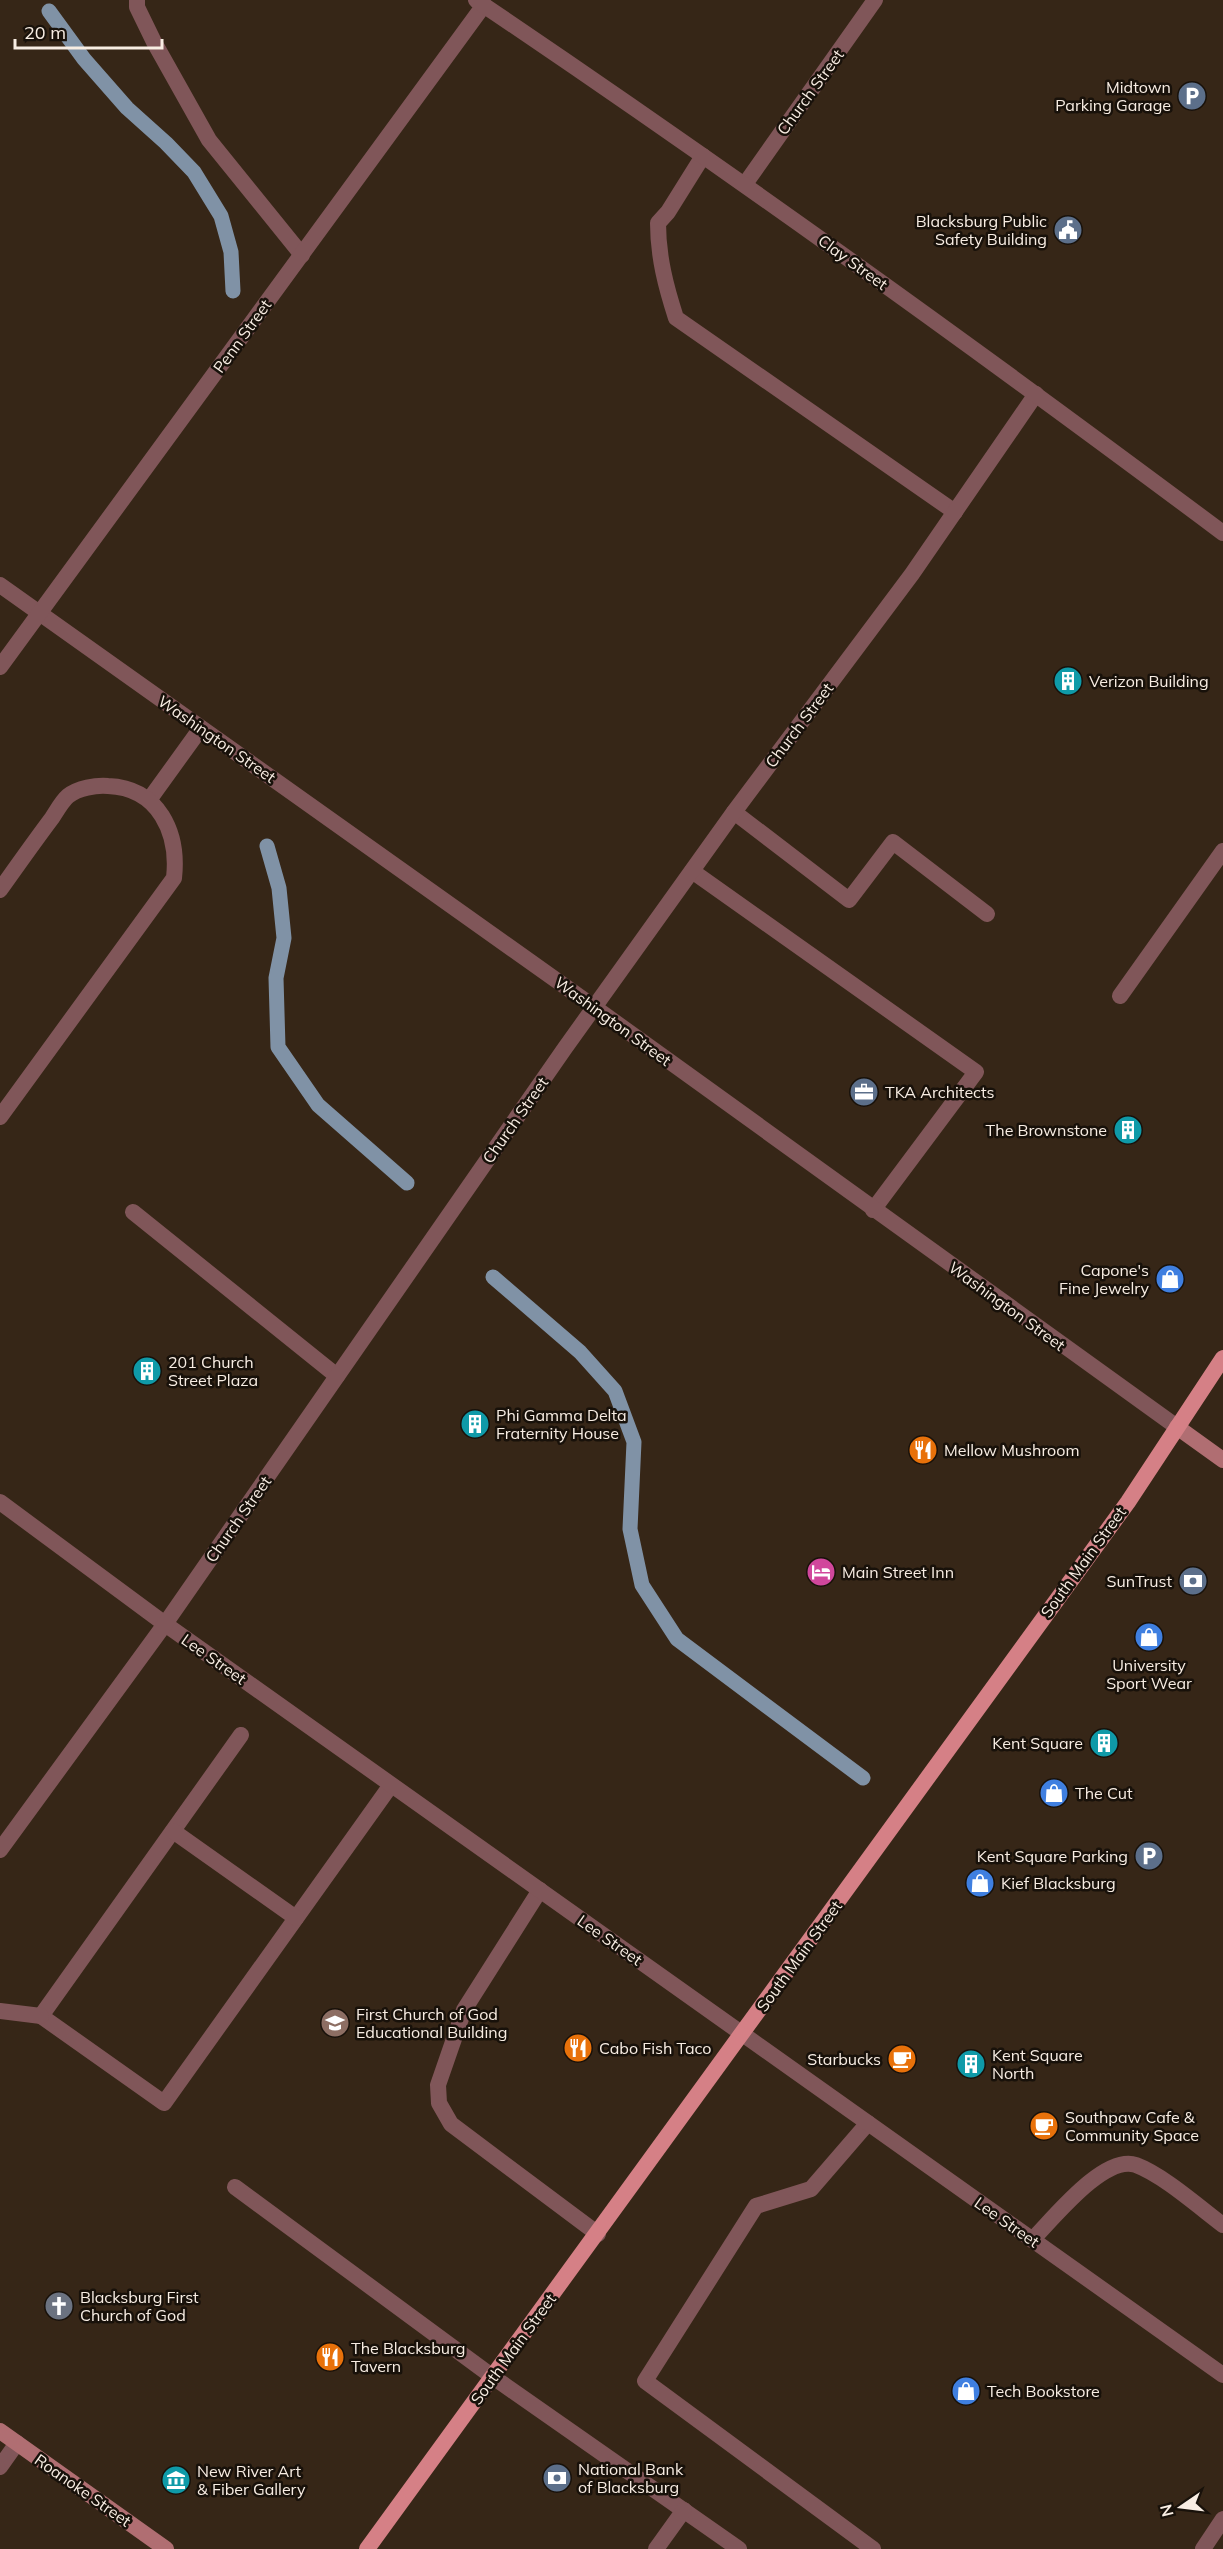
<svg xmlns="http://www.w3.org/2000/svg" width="1223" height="2549" font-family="Mulish,sans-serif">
<rect width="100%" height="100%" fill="#362617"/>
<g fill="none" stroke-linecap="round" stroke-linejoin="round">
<!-- stream -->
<g stroke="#8092a6" stroke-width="15">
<path d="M49,11L84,59L127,108L166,143L194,172L221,216L231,252L233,291"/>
<path d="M267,846L279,888L284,938L276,978L278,1047L318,1105L407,1183"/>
<path d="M493,1277L580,1352L615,1391L634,1442L630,1529L642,1585L677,1639L863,1778"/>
</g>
<!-- service -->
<g stroke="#805659" stroke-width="16">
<path d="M137,0V7L154,42L209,140L302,255"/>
<path d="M703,156L668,212L658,223C658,257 666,287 676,318L955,512"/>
<path d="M149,800L201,728"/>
<path d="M734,812L849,900L893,842L987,914"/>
<path d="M692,871L976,1072L873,1210"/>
<path d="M0,890C17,866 34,842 52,818C56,812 62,801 68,796C78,788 96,785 108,786C159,788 179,833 174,878L0,1117"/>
<path d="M1120,996L1223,851"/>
<path d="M133,1212L337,1376"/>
<path d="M241,1735L41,2016L164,2103L391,1785"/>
<path d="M173,1831L296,1918"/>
<path d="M540,1890L464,2010L438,2085L439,2103L451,2124L598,2234"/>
<path d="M0,2011L41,2016"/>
<path d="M868,2123L811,2189L756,2206L645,2381L873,2549"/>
<path d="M235,2187L493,2377L739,2549"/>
<path d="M1032,2240C1053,2219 1104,2154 1136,2165C1163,2175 1199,2207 1223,2225"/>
<path d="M0,2467L17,2443"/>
<path d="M656,2549L684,2510"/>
</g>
<!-- minor -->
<g stroke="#805659" stroke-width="16">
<path d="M745,184L875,0"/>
<path d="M0,585L594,1007L1177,1427"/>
<path d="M0,667L484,5"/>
<path d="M0,1502L165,1624L1223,2375"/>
<path d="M0,1850L165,1624L565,1048L734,812L912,574L1036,394"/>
</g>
<!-- tertiary -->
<g stroke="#805659" stroke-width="16">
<path d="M476,0C730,171 978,350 1223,533"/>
<path d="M1203,2549L1223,2519"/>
</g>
<!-- secondary -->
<g stroke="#b06e72" stroke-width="16">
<path d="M1177,1427L1223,1460"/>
<path d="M0,2431L166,2549"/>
</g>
<!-- primary -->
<path stroke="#d58086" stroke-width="16" d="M367,2549L1128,1502L1223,1358"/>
</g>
<!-- icons -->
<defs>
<g id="parking-disc" transform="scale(1.5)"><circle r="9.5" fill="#5c6f8a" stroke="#18110a"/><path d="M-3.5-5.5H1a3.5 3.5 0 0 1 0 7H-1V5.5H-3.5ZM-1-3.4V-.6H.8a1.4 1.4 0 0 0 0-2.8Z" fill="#fff"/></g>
<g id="civic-disc" transform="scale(1.5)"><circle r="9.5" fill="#5c6f8a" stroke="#18110a"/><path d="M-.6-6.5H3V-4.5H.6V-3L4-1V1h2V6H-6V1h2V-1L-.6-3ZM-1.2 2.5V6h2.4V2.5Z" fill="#fff"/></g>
<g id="building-disc" transform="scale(1.5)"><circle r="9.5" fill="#0f9aa8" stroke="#18110a"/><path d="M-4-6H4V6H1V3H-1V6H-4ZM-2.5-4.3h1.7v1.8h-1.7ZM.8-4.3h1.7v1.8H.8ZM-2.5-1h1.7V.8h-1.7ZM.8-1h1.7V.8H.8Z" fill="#fff"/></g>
<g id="office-disc" transform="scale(1.5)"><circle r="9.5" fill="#5c6f8a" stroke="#18110a"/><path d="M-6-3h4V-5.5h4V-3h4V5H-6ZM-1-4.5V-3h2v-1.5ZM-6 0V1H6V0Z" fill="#fff"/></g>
<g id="shop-disc" transform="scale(1.5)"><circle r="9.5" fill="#3f7fe0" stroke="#18110a"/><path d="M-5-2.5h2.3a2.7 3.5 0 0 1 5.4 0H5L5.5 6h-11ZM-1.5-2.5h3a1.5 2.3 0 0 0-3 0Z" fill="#fff"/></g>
<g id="restaurant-disc" transform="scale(1.5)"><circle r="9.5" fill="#e8710a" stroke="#18110a"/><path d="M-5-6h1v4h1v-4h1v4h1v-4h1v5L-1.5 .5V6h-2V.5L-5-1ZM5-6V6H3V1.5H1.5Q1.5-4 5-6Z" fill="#fff"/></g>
<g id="hotel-disc" transform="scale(1.5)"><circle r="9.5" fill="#d1479c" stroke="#18110a"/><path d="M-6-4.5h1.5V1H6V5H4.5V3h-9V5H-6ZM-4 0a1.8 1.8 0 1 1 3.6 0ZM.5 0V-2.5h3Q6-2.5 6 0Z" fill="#fff"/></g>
<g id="bank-disc" transform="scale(1.5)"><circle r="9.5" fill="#5c6f8a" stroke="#18110a"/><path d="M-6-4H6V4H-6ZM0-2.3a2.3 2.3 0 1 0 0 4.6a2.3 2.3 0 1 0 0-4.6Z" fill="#fff"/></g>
<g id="school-disc" transform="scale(1.5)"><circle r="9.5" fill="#8d6e63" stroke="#18110a"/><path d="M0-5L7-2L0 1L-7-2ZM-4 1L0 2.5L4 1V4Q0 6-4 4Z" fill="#fff"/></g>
<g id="cafe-disc" transform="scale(1.5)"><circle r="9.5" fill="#e8710a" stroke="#18110a"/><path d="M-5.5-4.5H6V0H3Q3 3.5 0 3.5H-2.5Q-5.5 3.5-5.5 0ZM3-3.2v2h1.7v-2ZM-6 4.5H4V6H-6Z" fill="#fff"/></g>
<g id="church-disc" transform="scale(1.5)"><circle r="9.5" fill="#6b7280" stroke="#18110a"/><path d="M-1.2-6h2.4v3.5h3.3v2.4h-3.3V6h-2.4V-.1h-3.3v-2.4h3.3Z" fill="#fff"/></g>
<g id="museum-disc" transform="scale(1.5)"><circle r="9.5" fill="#0f9aa8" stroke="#18110a"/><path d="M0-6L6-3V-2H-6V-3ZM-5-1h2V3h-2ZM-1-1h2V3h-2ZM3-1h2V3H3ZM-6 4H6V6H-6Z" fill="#fff"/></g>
</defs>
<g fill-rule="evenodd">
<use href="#parking-disc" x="1192" y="96"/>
<use href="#civic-disc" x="1068" y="230"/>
<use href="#building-disc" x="1068" y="681"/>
<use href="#office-disc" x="864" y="1092"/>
<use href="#building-disc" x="1128" y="1130"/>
<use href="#shop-disc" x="1170" y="1279"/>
<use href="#building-disc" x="147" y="1371"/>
<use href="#building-disc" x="475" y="1424"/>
<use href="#restaurant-disc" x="923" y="1450"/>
<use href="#hotel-disc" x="821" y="1572"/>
<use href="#bank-disc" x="1193" y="1581"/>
<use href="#shop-disc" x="1149" y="1637"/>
<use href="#building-disc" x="1104" y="1743"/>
<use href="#shop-disc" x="1054" y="1793"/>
<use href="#parking-disc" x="1149" y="1856"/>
<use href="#shop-disc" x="980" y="1883"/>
<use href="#school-disc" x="335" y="2023"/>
<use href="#restaurant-disc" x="578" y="2048"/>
<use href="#cafe-disc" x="902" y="2059"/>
<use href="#building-disc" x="971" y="2064"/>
<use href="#cafe-disc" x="1044" y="2126"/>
<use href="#church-disc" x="59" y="2306"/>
<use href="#restaurant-disc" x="330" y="2357"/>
<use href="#shop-disc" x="966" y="2391"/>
<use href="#bank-disc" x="557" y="2478"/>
<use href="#museum-disc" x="176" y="2480"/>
</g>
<g text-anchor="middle" stroke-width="5" stroke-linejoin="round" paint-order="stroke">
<!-- poi labels -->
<g font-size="16" fill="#f8ede3" stroke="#18110a" text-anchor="start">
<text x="1171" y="93" text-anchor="end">Midtown<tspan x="1171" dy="18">Parking Garage</tspan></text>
<text x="1047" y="227" text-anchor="end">Blacksburg Public<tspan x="1047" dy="18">Safety Building</tspan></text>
<text x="1089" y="687">Verizon Building</text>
<text x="885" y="1098">TKA Architects</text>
<text x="1107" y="1136" text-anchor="end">The Brownstone</text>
<text x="1149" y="1276" text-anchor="end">Capone's<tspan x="1149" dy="18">Fine Jewelry</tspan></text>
<text x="168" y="1368">201 Church<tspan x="168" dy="18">Street Plaza</tspan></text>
<text x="496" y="1421">Phi Gamma Delta<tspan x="496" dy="18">Fraternity House</tspan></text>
<text x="944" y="1456">Mellow Mushroom</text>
<text x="842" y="1578">Main Street Inn</text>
<text x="1172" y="1587" text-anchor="end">SunTrust</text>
<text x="1149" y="1671" text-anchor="middle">University<tspan x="1149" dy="18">Sport Wear</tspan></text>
<text x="1083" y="1749" text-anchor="end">Kent Square</text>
<text x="1075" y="1799">The Cut</text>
<text x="1128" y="1862" text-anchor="end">Kent Square Parking</text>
<text x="1001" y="1889">Kief Blacksburg</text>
<text x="356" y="2020">First Church of God<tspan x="356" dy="18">Educational Building</tspan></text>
<text x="599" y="2054">Cabo Fish Taco</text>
<text x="992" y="2061">Kent Square<tspan x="992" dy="18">North</tspan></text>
<text x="881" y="2065" text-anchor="end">Starbucks</text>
<text x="1065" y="2123">Southpaw Cafe &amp;<tspan x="1065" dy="18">Community Space</tspan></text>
<text x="80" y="2303">Blacksburg First<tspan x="80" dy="18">Church of God</tspan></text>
<text x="351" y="2354">The Blacksburg<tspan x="351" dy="18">Tavern</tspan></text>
<text x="987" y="2397">Tech Bookstore</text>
<text x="578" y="2475">National Bank<tspan x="578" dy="18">of Blacksburg</tspan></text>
<text x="197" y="2477">New River Art<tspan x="197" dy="18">&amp; Fiber Gallery</tspan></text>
</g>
<!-- street labels -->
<g font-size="16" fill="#f8ede3" stroke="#18110a">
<text transform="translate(810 92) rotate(-54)" y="6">Church Street</text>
<text transform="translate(853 262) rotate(36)" y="6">Clay Street</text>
<text transform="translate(242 336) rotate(-54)" y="6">Penn Street</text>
<text transform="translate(799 725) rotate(-53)" y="6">Church Street</text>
<text transform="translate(217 739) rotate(35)" y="6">Washington Street</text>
<text transform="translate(613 1021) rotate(36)" y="6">Washington Street</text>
<text transform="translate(515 1120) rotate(-55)" y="6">Church Street</text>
<text transform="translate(1007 1306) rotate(36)" y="6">Washington Street</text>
<text transform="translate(238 1519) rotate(-55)" y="6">Church Street</text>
<text transform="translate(1083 1562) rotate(-54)" y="6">South Main Street</text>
<text transform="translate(214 1659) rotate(35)" y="6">Lee Street</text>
<text transform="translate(610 1940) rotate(35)" y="6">Lee Street</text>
<text transform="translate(799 1956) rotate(-54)" y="6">South Main Street</text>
<text transform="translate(1007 2222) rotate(35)" y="6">Lee Street</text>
<text transform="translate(513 2349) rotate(-54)" y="6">South Main Street</text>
<text transform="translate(83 2490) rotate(35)" y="6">Roanoke Street</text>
</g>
</g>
<!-- north arrow -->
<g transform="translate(1181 2507) rotate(256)" stroke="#18110a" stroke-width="4.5" paint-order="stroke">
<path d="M0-4.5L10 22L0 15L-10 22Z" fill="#f8ede3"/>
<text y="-9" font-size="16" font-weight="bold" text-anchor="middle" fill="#f8ede3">N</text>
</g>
<!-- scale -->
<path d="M15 39v9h147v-9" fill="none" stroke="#f8ede3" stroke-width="3"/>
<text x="24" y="39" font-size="18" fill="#f8ede3" stroke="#18110a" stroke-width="4.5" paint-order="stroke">20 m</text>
</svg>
